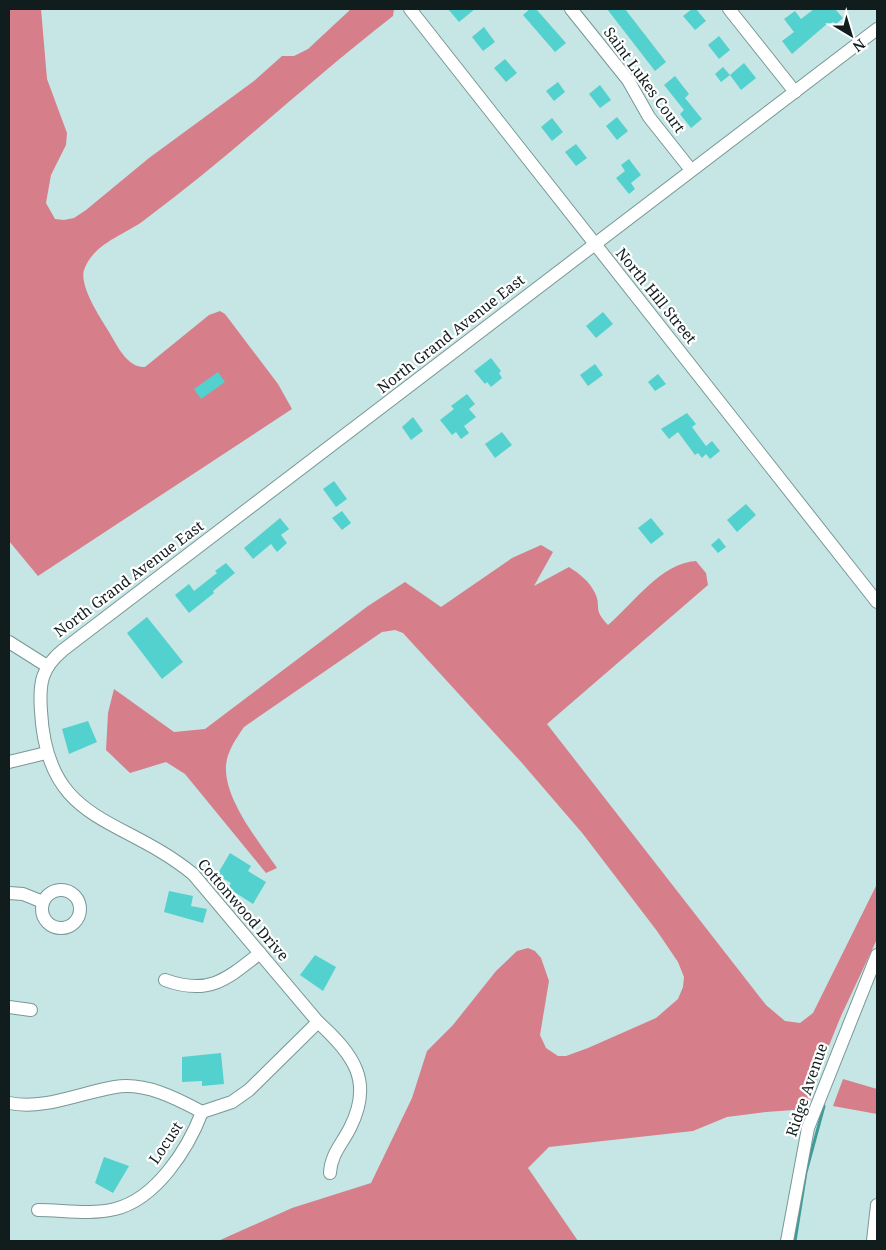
<svg xmlns="http://www.w3.org/2000/svg" width="886" height="1250" font-family="'Noto Serif',serif">
<rect width="100%" height="100%" fill="#c5e6e4"/>
<!-- forest -->
<g fill="#d77e8b">
<path d="M9,9H41L47,79L67,133L66,145L51,175L46,203L55,219L64,220L74,218L86,210L149,158L254,81L282,56H294L308,49L351,9H394L393,16C309,81 232,155 147,218C126,235 94,242 84,270C79,286 101,319 109,332C117,345 127,368 145,367L209,315L220,311L225,314L278,384L292,409L38,576L9,541Z"/>
<path d="M541,545L553,552L534,586L569,567C580,574 589,581 595,593C602,608 592,608 608,625C634,603 661,563 696,561L706,573L708,585L547,724L766,1005L785,1021L800,1023L813,1013L877,884V939L841,1016L821,1065L807,1109L766,1112L727,1117L693,1131L549,1147L528,1168L578,1241H218L292,1208L371,1183L412,1098L427,1051L453,1025L496,971L517,951L528,948L535,951L541,958L549,981L540,1035L546,1048L558,1056H566L588,1048L656,1018L678,999L683,987L684,977L678,962L657,931L583,834L522,763L403,633L395,630L382,632L244,727C236,739 227,751 226,766C224,799 259,842 277,868L266,873L185,774L166,762L130,773L106,750L108,713L114,689L174,732L205,729L368,606L405,582L441,607L512,558Z"/>
<path d="M843,1079L877,1089V1114L833,1106Z"/>
</g>
<g fill="none" stroke-linecap="round" stroke-linejoin="round">
<!-- stream -->
<path stroke="#3c9c99" stroke-width="3" d="M795,1241L806,1172L824,1106"/>
</g>
<!-- building -->
<g fill="#53d1ce">
<path d="M448,9H475L459,22Z"/>
<path d="M530,9H536L566,43L555,52L523,15Z"/>
<path d="M607,9H625L666,62L655,71Z"/>
<path d="M692,9H696L706,21L695,30L683,16Z"/>
<path d="M814,9H835L843,18L836,24L833,22L829,25L828,23L792,54L782,41L794,32L784,19L795,11L801,19Z"/>
<path d="M484,27L495,42L483,51L472,37Z"/>
<path d="M719,36L730,50L719,59L708,45Z"/>
<path d="M505,59L517,73L506,82L494,68Z"/>
<path d="M744,63L756,78L741,90L730,75L721,82L715,74L723,67L730,75Z"/>
<path d="M675,76L689,94L685,98L702,119L691,128L680,114L684,110L664,85Z"/>
<path d="M558,82L565,92L554,101L546,91Z"/>
<path d="M600,85L611,100L600,108L589,94Z"/>
<path d="M617,117L628,131L617,140L606,126Z"/>
<path d="M552,118L563,132L552,141L541,127Z"/>
<path d="M576,144L587,158L576,166L565,152Z"/>
<path d="M629,159L641,175L631,183L635,189L629,194L616,178L625,171L621,165Z"/>
<path d="M603,312L613,324L596,338L586,326Z"/>
<path d="M491,358L501,371L499,373L502,378L491,387L487,382L485,384L474,371Z"/>
<path d="M595,364L603,375L588,386L580,375Z"/>
<path d="M218,372L225,382L201,399L194,389Z"/>
<path d="M658,374L666,384L655,391L648,382Z"/>
<path d="M467,394L475,404L469,409L476,417L464,426L469,433L461,439L456,432L452,435L440,420L454,409L451,406Z"/>
<path d="M687,413L696,424L692,427L706,446L712,441L720,451L710,459L706,454L702,458L698,453L695,455L678,432L669,439L661,429Z"/>
<path d="M413,417L423,431L411,440L402,427Z"/>
<path d="M502,432L512,445L495,458L485,444Z"/>
<path d="M334,481L347,499L336,507L323,489Z"/>
<path d="M746,504L756,515L737,532L727,520Z"/>
<path d="M342,511L351,523L342,530L332,518Z"/>
<path d="M280,518L289,529L281,535L287,543L277,552L271,544L253,559L244,548Z"/>
<path d="M651,518L664,534L651,544L638,528Z"/>
<path d="M719,538L726,547L718,553L711,545Z"/>
<path d="M226,563L235,573L213,591L214,593L189,613L175,595L189,584L194,591L217,573L215,571Z"/>
<path d="M147,617L183,662L162,679L127,633Z"/>
<path d="M88,721L97,742L69,754L62,729Z"/>
<path d="M230,853L251,866L248,871L266,882L253,904L228,888L231,883L217,875Z"/>
<path d="M169,891L193,896L191,906L207,909L203,923L164,912Z"/>
<path d="M315,955L336,967L323,991L300,975Z"/>
<path d="M221,1053L224,1084L202,1086V1081L182,1082V1057Z"/>
<path d="M104,1157L129,1166L113,1193L95,1183Z"/>
</g>
<g fill="none" stroke-linecap="round" stroke-linejoin="round">
<!-- minor casing -->
<g stroke="#799796" stroke-width="14">
<g id="minor">
<path d="M410,9L877,602"/>
<path d="M571,9L628,80L649,117L691,170"/>
<path d="M729,9L795,92"/>
<path d="M9,642L47,666"/>
<path d="M9,762L46,753"/>
<circle cx="61" cy="909" r="19"/>
<path d="M9,893L23,894L43,902"/>
<path d="M165,980C209,996 227,979 260,953"/>
<path d="M9,1007L31,1010"/>
<path d="M9,1103C45,1110 79,1093 115,1087C145,1082 176,1098 202,1112"/>
<path d="M330,1173C331,1154 342,1144 350,1128C374,1081 353,1054 318,1022L193,874C121,815 47,825 41,711C39,684 41,668 63,650L877,29"/>
<path d="M38,1210C63,1210 91,1215 115,1209C156,1199 188,1149 202,1112L232,1102L249,1090L318,1022"/>
<path d="M787,1241L808,1128L877,955"/>
<path d="M873,1241L877,1205"/>
</g>
</g>
<!-- minor -->
<use href="#minor" stroke="#fff" stroke-width="12"/>
</g>
<g text-anchor="middle" stroke-width="4.5" stroke-linejoin="round" paint-order="stroke">
<!-- street labels -->
<g font-size="15" fill="#111d1d" stroke="#fff">
<text transform="translate(644 80) rotate(54)" y="5">Saint Lukes Court</text>
<text transform="translate(656 296) rotate(51)" y="5">North Hill Street</text>
<text transform="translate(451 334) rotate(-38)" y="5">North Grand Avenue East</text>
<text transform="translate(129 579) rotate(-37)" y="5">North Grand Avenue East</text>
<text transform="translate(243 910) rotate(49)" y="5">Cottonwood Drive</text>
<text transform="translate(807 1090) rotate(-71)" y="5">Ridge Avenue</text>
<text transform="translate(166 1143) rotate(-56)" y="5">Locust</text>
</g>
</g>
<!-- border -->
<rect width="886" height="1250" fill="none" stroke="#111d1d" stroke-width="20"/>
<!-- north arrow -->
<g transform="translate(851 35) rotate(142)" stroke="#ffffff" stroke-width="4" paint-order="stroke">
<path d="M0-4L9 19L0 12L-9 19Z" fill="#111d1d"/>
<text y="-8" font-size="14" font-weight="bold" text-anchor="middle" fill="#111d1d">N</text>
</g>
</svg>
